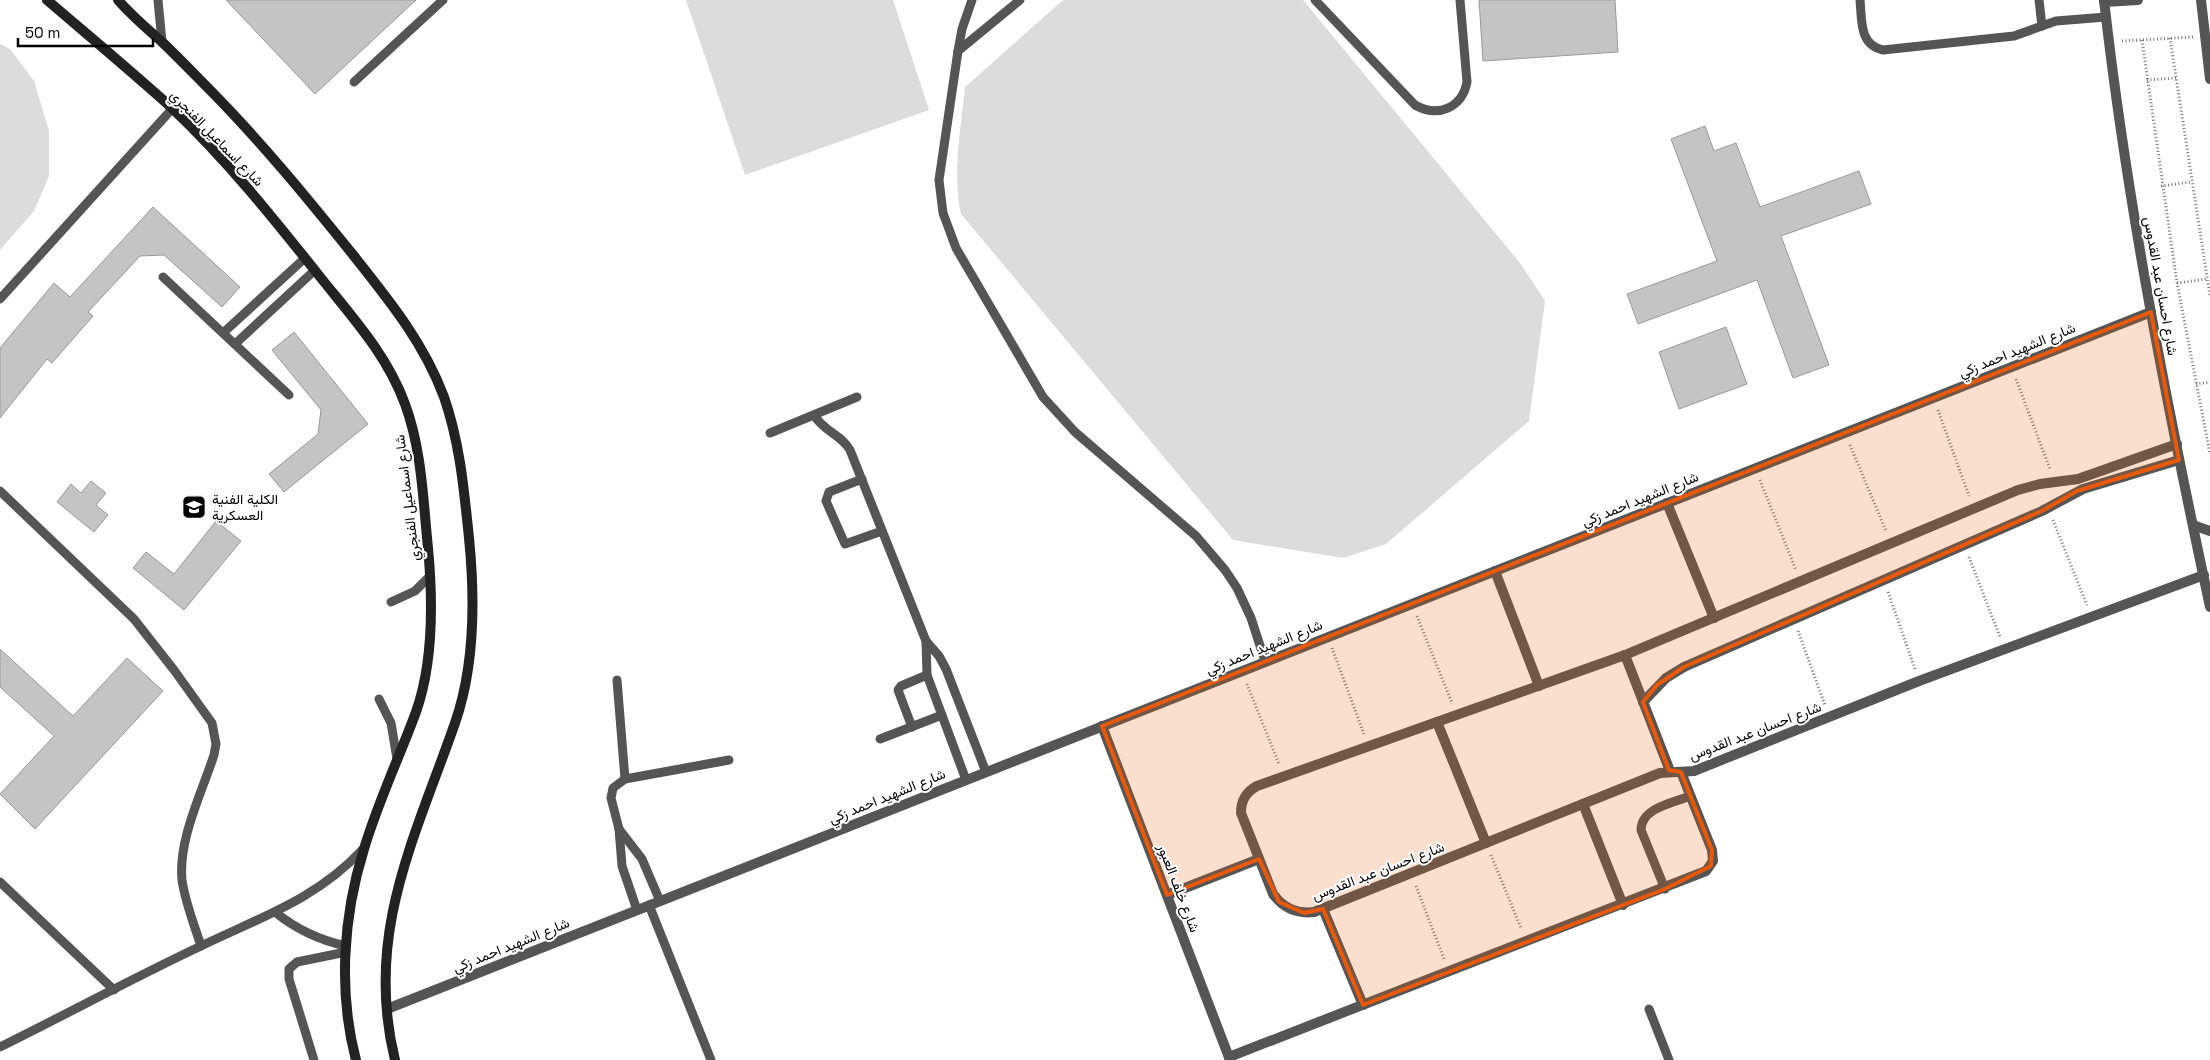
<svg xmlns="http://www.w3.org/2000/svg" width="2210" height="1060" font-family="'Space Grotesk',Vazirmatn,sans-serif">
<rect width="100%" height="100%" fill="#fff"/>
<!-- green -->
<g fill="#dcdcdc">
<path d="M686,0H893L929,110L745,175Z"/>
<path d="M1063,0H1303L1520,263L1545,301L1529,421L1386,544L1343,558L1233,540L961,214C952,173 961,128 965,87Z"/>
<path d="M0,44L10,49L34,81L49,131V176L34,211L0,250Z"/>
</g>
<!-- building -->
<g fill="#c4c4c4" stroke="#999">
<path d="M226,0H416L315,94Z"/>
<path d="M1479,0H1615L1618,52L1483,61Z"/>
<path d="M1705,126L1714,151L1736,143L1760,207L1859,171L1871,204L1781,236L1829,365L1793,378L1757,280L1638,324L1627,294L1717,261L1671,139Z"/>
<path d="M153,207L240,287L222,307L164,255L140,256L88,312L93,316L52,363L47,359L0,418V348L54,283L70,297Z"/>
<path d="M1726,327L1747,384L1679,409L1659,352Z"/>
<path d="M294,332L368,424L284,492L269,474L318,434L321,410L272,350Z"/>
<path d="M91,481L106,493L96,505L108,515L94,532L57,502L71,484L81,493Z"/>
<path d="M216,521L241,541L184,610L133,568L146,552L174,574Z"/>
<path d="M0,649L73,716L127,658L163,691L35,829L0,794L54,736L0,687Z"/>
</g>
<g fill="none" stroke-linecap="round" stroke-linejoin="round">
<!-- path -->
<g stroke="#777" stroke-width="3" stroke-dasharray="1 2.5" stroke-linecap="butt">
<path d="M2170,38L2210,296"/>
<path d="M2142,40L2177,283L2210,454"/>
<path d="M2122,41L2193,37"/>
<path d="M2147,80L2176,78"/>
<path d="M2161,186L2191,182"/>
<path d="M2177,283L2207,279"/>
<path d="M2016,379L2050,469"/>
<path d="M2196,384L2210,382"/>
<path d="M1938,410L1969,496"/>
<path d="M1850,445L1886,531"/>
<path d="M1760,480L1796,570"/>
<path d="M2053,520L2087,605"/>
<path d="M1969,557L2000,637"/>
<path d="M1888,592L1915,669"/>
<path d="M1417,616L1452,703"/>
<path d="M1798,631L1825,705"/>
<path d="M1332,648L1364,734"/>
<path d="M1247,684L1279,764"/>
<path d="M1491,855L1521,928"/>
<path d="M1416,886L1444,959"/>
</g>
<!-- service -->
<g stroke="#555" stroke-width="9">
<path d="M158,0L162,42"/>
<path d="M972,0L962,29L958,51L939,180L943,213L956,248L1043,397L1075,432L1196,536L1225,570L1237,588L1251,618L1265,661"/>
<path d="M1315,0L1415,105C1438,118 1462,108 1467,82L1460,0"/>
<path d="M1860,0C1862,20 1859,45 1883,50L2014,36L2056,21L2106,17"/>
<path d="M2039,0L2042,26"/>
<path d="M958,51L1020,0"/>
<path d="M354,82L443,0"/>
<path d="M163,277L289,395"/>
<path d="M0,299L172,109"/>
<path d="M223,333L305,258"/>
<path d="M235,344L315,270"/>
<path d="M814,415C823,431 842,435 850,450L926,641L939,656L946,669L986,772"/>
<path d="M770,433L857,397"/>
<path d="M862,479L829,492L826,501L845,544L882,531"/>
<path d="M0,491L134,619L174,670L212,723L216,744L214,755C202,792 178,840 182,880C185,902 194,924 201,946"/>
<path d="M391,602L415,591L430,576"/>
<path d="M926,641L927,675L966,780"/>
<path d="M617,680L625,779"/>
<path d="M379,699L391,723L397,759"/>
<path d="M912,727L898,690L901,686L927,675"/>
<path d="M880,739L942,715"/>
<path d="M619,829L642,859L660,901"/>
<path d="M0,882L114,990"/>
<path d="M1665,889L1641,830C1641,808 1673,803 1690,796"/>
<path d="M649,905L711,1060"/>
<path d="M637,910L622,866L619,829L611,798L613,788L625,779L729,760"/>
<path d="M275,912C297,930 319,940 346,946"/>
<path d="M1649,1009L1669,1060"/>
<path d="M0,1047C67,1014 133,978 201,946C261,917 317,899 363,849"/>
<path d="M314,1060L289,979V969L297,962L346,952"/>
</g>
<!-- minor -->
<g stroke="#555" stroke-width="10">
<path d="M2177,444L2078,479L2040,484L2018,490L1625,655L1257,786C1246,792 1241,800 1241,813L1273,894C1284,909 1297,914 1314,912L1660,773L1694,771L1919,681L2204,575"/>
<path d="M1667,503L1714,618"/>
<path d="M1495,571L1539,686"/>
<path d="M1625,655L1670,771"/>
<path d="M1643,702L1666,678L1684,667L2042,511L2083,489L2179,460"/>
<path d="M1437,722L1486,843"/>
<path d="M1102,726L1230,1060"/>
<path d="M1583,804L1623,905"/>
<path d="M1167,895L1259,859"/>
<path d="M1323,909L1363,1005"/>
<path d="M1229,1057L1706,871L1713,861L1712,850L1681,772"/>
</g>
<!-- tertiary -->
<g stroke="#555" stroke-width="10">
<path d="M2104,0C2127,204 2167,406 2210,607"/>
<path d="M2201,0L2210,79"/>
<path d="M2104,2L2138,0"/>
<path d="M2193,525L2210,531"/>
<path d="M387,1009L2151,312"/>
</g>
<!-- secondary -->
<g stroke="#222" stroke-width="10">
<path d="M47,0C89,36 131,71 172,108C227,160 274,219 321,278C353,318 387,355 405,404C422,450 423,500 428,548C433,601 434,661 416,712C399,758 378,802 364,849C343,916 338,992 356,1060"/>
<path d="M118,0C131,15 146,28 161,41C179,58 195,75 212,92C263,144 308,199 354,256C389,300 424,343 444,397C460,443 464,490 469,538C475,598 475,666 455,723C415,838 364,934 395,1060"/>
</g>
</g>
<!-- marked area -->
<path fill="#e8590c" fill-opacity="0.2" stroke="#e8590c" stroke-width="4" stroke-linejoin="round" d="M2151,312L2179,460L2077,491L2042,511L1684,667L1657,685L1643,702L1669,770L1681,772L1712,850L1711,866L1665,889L1363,1005L1323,909L1304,913L1279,902L1259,859L1167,895L1102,726Z"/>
<!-- icons -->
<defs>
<g id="university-square" transform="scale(1.25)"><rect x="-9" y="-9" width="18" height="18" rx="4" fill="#000" stroke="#fff"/><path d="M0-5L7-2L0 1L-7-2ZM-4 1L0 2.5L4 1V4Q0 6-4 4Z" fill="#fff"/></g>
</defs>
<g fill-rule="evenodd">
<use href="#university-square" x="194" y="507"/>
</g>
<g text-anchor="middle" stroke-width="4" stroke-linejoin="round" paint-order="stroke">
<!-- street labels -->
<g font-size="14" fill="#000" stroke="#fff">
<text transform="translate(217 138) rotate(46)" y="5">شارع اسماعيل الفنجري</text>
<text transform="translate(2161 286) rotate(80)" y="5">شارع احسان عبد القدوس</text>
<text transform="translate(2017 350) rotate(-22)" y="5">شارع الشهيد احمد زكي</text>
<text transform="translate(407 498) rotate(-97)" y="5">شارع اسماعيل الفنجري</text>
<text transform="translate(1640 499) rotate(-22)" y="5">شارع الشهيد احمد زكي</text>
<text transform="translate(1264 647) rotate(-22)" y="5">شارع الشهيد احمد زكي</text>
<text transform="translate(1755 731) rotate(-21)" y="5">شارع احسان عبد القدوس</text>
<text transform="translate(887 796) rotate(-22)" y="5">شارع الشهيد احمد زكي</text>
<text transform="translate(1378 871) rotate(-21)" y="5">شارع احسان عبد القدوس</text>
<text transform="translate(1179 888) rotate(69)" y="5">شارع خلف العبور</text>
<text transform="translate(511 945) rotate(-22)" y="5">شارع الشهيد احمد زكي</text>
</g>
<!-- poi labels -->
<g font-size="14" fill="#000" stroke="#fff" text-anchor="start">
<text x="212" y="504">الكلية الفنية<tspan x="212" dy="16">العسكرية</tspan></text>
</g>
</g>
<!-- scale -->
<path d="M18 38v8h135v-8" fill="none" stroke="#000000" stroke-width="2.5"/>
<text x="25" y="38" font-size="15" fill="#000000" stroke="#ffffff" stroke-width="4" paint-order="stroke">50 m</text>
</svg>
